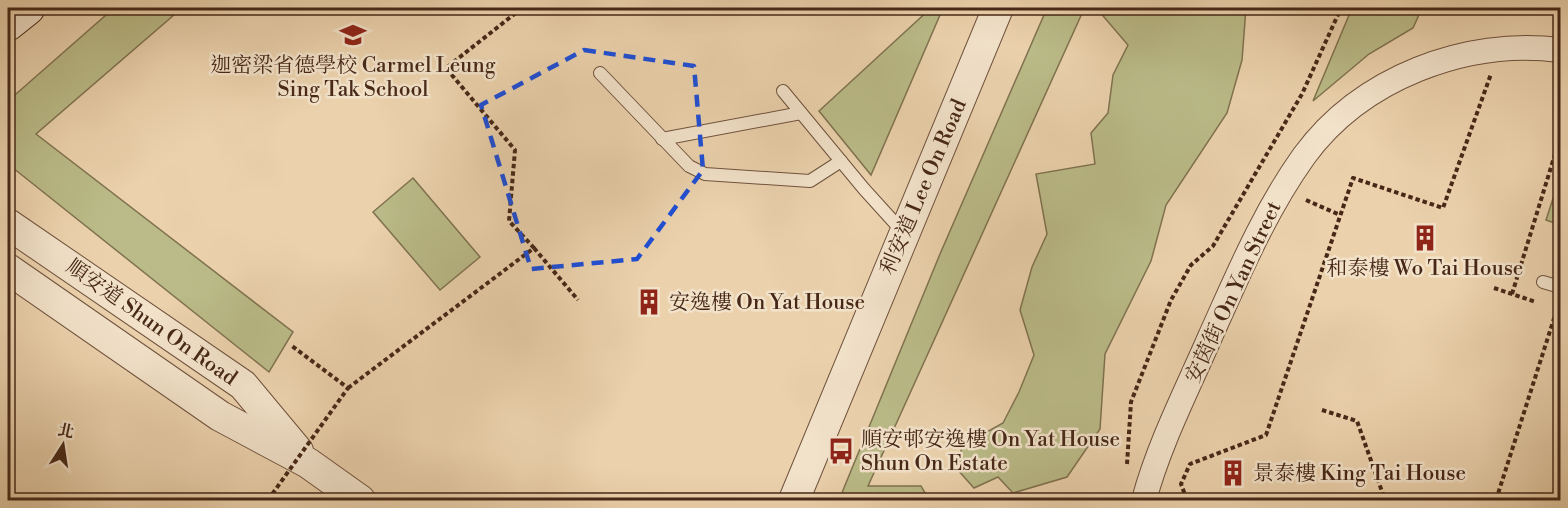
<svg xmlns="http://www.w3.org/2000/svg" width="1568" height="508" font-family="'Libre Bodoni','Noto Serif TC',serif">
<rect width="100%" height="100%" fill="#ebd2ad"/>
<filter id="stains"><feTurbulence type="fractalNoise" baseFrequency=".00333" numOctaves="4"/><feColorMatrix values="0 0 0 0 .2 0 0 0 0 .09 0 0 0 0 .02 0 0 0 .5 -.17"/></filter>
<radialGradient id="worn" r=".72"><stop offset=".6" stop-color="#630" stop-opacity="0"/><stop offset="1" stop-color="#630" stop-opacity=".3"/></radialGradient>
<!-- green -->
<g fill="#babb88" stroke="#807250" stroke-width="1.5">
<path d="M114,8H182L36,134L293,332L269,372L8,164V101Z"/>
<path d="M931,8H943L871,175L819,111Z"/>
<path d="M1047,8H1246L1242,60L1227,113L1166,205L1151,261L1105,354L1100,429L1067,477L1013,493L998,477L974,488L957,469L962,446L1003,423L1019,392L1034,355L1020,310L1032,267L1047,234L1036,174L1095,164L1091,133L1108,113L1113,75L1128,45L1098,10L1084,9L868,486H921L929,500H839L940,254Z"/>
<path d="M1352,8H1422L1413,28L1369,54L1313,101Z"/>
<path d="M1560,177V225L1546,220Z"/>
<path d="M413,178L480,257L440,290L373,212Z"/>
</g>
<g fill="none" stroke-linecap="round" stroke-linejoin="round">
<!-- service casing -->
<g stroke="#70523d" stroke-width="14">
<g id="service">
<path d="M600,73L689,166L705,174L810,181L841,161"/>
<path d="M783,91L864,189L903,232"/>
<path d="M662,139L801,113"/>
<path d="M1543,282L1560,287"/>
</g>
</g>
<!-- minor casing -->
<g stroke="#70523d" stroke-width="26">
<path id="minor" d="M1144,500C1159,444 1187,390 1210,337C1238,275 1264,212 1304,156C1361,78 1466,38 1560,50"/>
</g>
<!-- tertiary casing -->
<g stroke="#70523d" stroke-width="32">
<g id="tertiary">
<path d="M8,224L243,385L298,451"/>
<path d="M8,269L220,416L308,463L360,500"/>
<path d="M794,500L998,8"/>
</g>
</g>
<!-- secondary casing -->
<g stroke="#472818" stroke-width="35">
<path id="secondary" d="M8,24L28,8"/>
</g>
<!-- path -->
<g stroke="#472818" stroke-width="4" stroke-dasharray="4.5 3" stroke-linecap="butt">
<path d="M1306,200L1340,215"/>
<path d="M534,248L578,300"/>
<path d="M1494,288L1536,302"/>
<path d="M1512,294L1560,138"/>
<path d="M348,388L534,248L509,221L515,150L446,68L522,8"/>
<path d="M1322,410L1357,421L1385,500"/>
<path d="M1127,464L1131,402L1171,300L1191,265L1213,246L1302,94L1341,8"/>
<path d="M1187,500L1181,484L1190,464L1266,435L1353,178L1443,208L1491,74"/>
<path d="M1496,500L1558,306"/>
</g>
<!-- service -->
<use href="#service" stroke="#f2e2ca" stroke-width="12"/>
<!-- minor -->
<use href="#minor" stroke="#f2e2ca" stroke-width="24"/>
<!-- tertiary -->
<use href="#tertiary" stroke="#f2e2ca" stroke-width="30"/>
<!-- secondary -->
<use href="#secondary" stroke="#f2e2ca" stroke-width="33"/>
<!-- path-bridge -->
<path stroke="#472818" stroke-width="4" stroke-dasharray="4.5 3" stroke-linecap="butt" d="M268,500L348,388L292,346"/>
</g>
<!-- marked area -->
<path fill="none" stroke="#1d4ed8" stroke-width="4.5" stroke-dasharray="12 8" stroke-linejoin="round" d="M584,50L694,66L703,170L637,259L531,269L481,105Z"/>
<!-- icons -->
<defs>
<g id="school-bare" transform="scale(2.07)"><path d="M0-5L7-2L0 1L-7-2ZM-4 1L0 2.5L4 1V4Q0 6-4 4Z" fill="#8f2418" stroke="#f2e2ca" stroke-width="2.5" paint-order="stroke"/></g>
<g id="building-bare" transform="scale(2.07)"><path d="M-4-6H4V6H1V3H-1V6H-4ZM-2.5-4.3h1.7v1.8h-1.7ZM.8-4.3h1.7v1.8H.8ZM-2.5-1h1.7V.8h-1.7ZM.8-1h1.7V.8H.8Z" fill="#8f2418" stroke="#f2e2ca" stroke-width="2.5" paint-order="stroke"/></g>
<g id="bus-bare" transform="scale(2.07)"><path d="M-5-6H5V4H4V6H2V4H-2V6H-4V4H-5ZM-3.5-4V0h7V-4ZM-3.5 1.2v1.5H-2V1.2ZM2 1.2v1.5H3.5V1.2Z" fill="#8f2418" stroke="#f2e2ca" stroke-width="2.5" paint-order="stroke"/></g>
</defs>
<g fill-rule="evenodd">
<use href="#school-bare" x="353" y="35"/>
<use href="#building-bare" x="1425" y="238"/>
<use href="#building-bare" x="649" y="302"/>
<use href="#bus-bare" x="841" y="451"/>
<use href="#building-bare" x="1233" y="473"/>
</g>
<g text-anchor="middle" stroke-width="5" stroke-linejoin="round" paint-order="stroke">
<!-- poi labels -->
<g font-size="21" fill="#472818" stroke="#f2e2ca" text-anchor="start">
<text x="353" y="72" text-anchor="middle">迦密梁省德學校 Carmel Leung<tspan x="353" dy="24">Sing Tak School</tspan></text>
<text x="1425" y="275" text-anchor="middle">和泰樓 Wo Tai House</text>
<text x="669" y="309">安逸樓 On Yat House</text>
<text x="861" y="446">順安邨安逸樓 On Yat House<tspan x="861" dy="24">Shun On Estate</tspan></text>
<text x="1253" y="480">景泰樓 King Tai House</text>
</g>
<!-- street labels -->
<g font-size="21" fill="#472818" stroke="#f2e2ca">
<text transform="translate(923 187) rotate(-67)" y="7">利安道 Lee On Road</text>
<text transform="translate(1233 292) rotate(-65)" y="7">安茵街 On Yan Street</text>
<text transform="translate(152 322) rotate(35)" y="7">順安道 Shun On Road</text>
</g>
</g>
<!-- margin -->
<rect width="1568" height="508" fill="none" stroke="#ebd2ad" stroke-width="30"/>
<rect x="9" y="9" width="1550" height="490" fill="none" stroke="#472818" stroke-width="3"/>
<rect x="15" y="15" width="1538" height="478" fill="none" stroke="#472818" stroke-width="1.5"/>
<!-- north arrow -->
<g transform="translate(63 445) rotate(12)" stroke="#f2e2ca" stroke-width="4.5" paint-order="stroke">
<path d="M0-4.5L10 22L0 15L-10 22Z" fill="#472818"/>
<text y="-9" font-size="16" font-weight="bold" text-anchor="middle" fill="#472818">北</text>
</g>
<rect width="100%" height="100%" filter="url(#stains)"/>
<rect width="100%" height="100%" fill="url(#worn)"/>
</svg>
